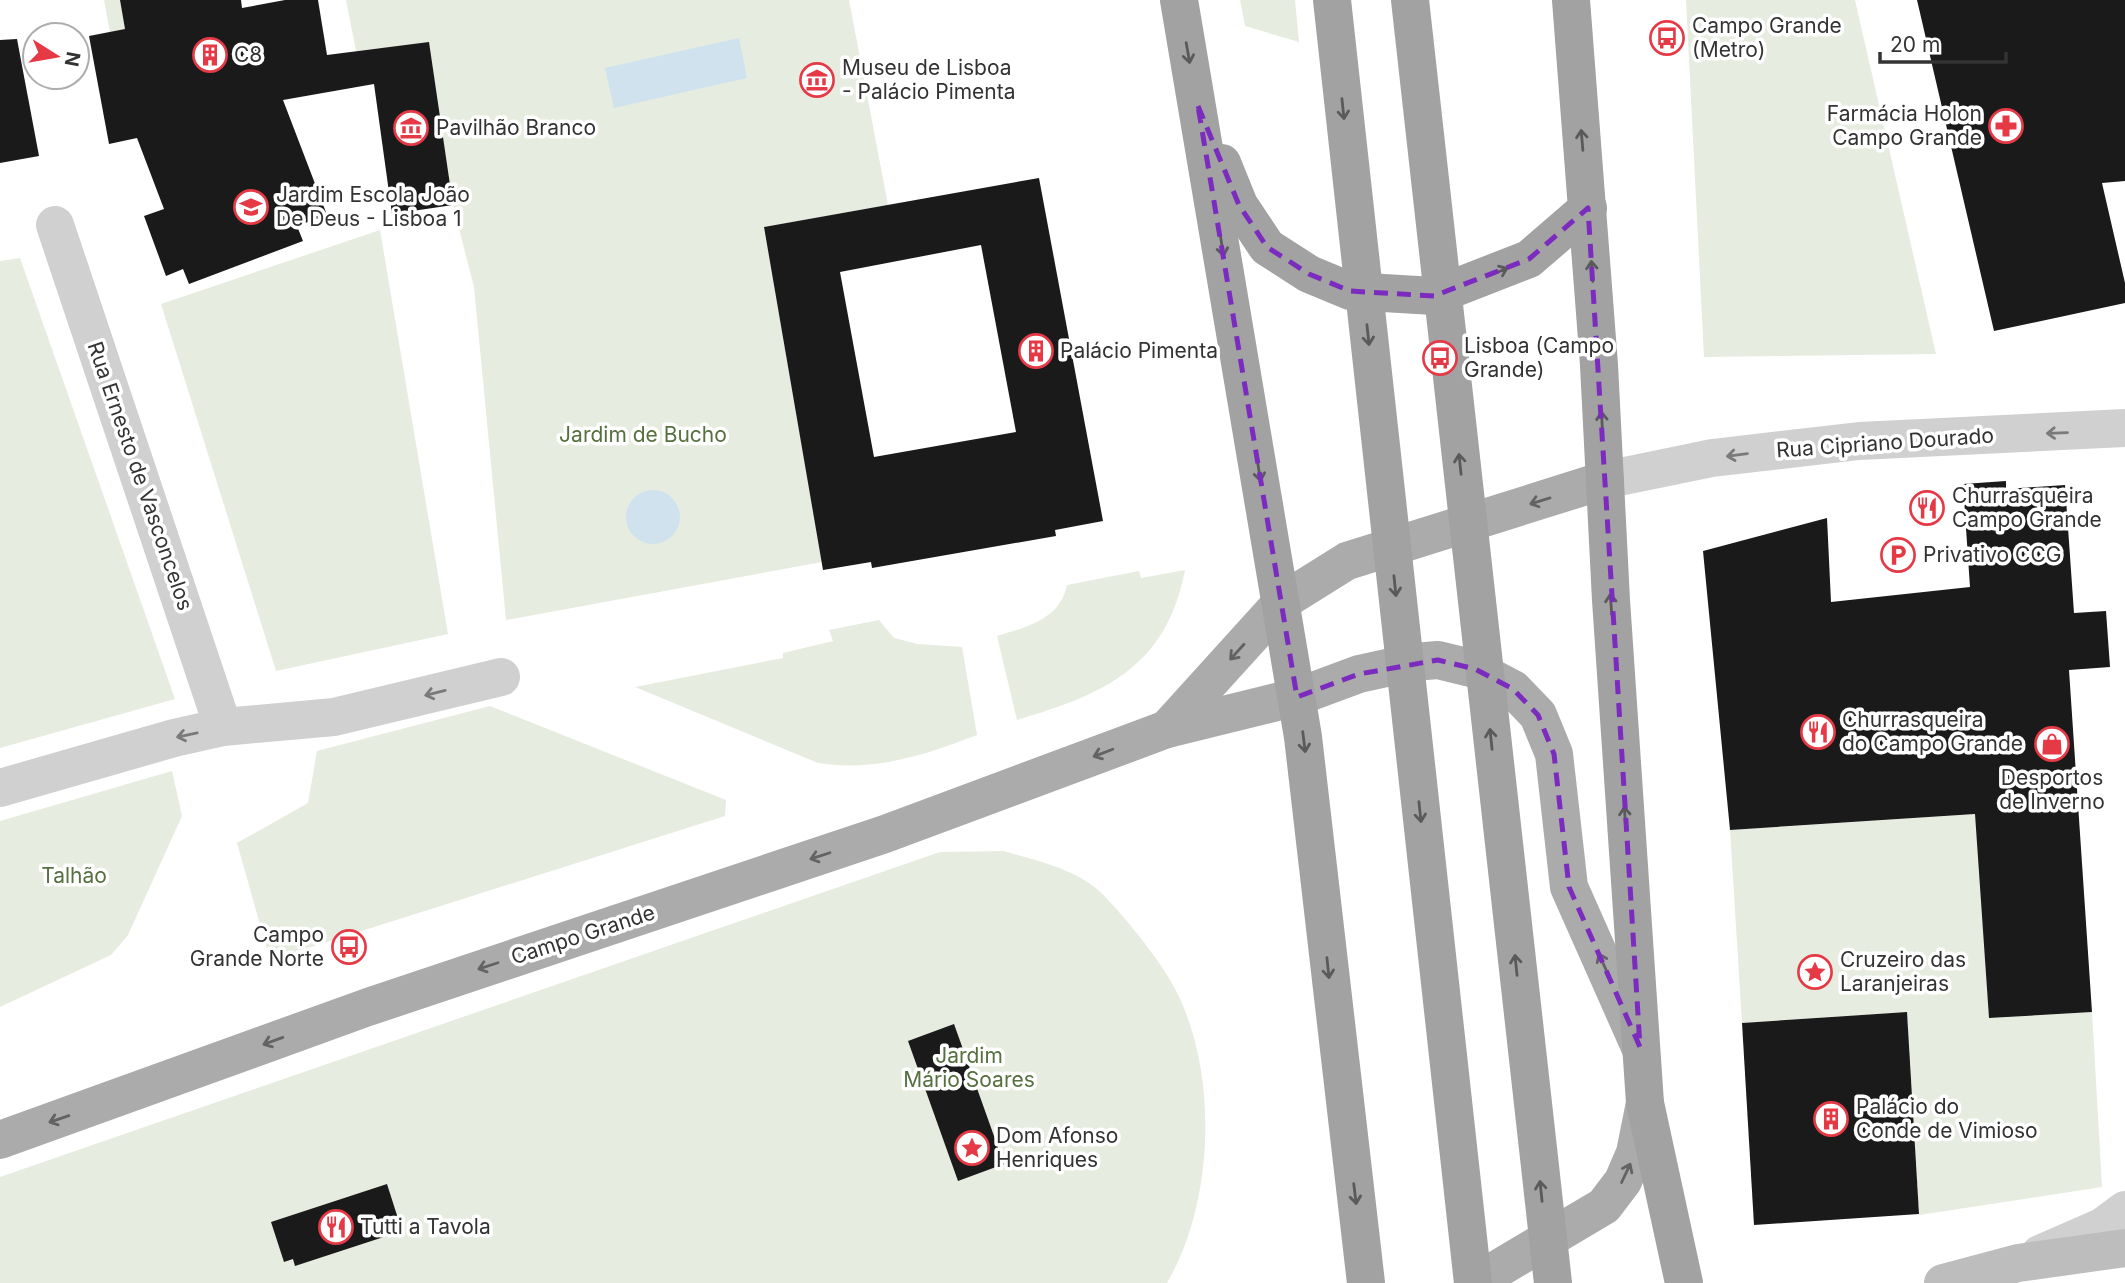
<svg xmlns="http://www.w3.org/2000/svg" width="2125" height="1283" font-family="Inter,sans-serif">
<rect width="100%" height="100%" fill="#fff"/>
<!-- green -->
<g fill="#e6ecdf">
<path d="M104,0H120L125,29L110,32Z"/>
<path d="M346,0H849L888,205L764,227L822,562L506,620L474,287L453,205L429,43L356,51Z"/>
<path d="M1240,0H1295L1299,42L1245,26Z"/>
<path d="M1686,0H1855L1936,354L1704,357Z"/>
<path d="M380,230L448,634L276,671L161,304Z"/>
<path d="M20,258L175,699L0,748V261Z"/>
<path d="M1185,570C1166,668 1104,694 1017,720L997,636C1026,627 1060,620 1067,585L1139,571L1141,578Z"/>
<path d="M879,620L894,638L918,644L962,647L977,735C925,755 874,772 818,763L635,687L783,658V653L833,641L829,630Z"/>
<path d="M490,706L726,800L725,816L270,960L237,843L308,803L317,751Z"/>
<path d="M172,771L182,816L128,935L111,955L0,1007V821Z"/>
<path d="M1976,814L1989,1018L2092,1012L2102,1187L1919,1215L1907,1012L1742,1023L1730,830Z"/>
<path d="M1004,851C1034,860 1072,868 1097,889C1119,909 1159,959 1173,985C1219,1069 1215,1201 1167,1283H0V1177L940,852Z"/>
</g>
<!-- water -->
<g fill="#cfe2ee">
<path d="M739,38L747,78L614,108L605,68Z"/>
<circle cx="653" cy="517" r="27"/>
</g>
<!-- building -->
<g fill="#1a1a1a" fill-rule="evenodd">
<path d="M120,0H241L242,8L285,0H318L327,55L429,42L453,205L392,214L374,84L283,100L327,215L297,226L303,241L189,284L183,269L166,276L144,216L164,209L137,138L109,144L89,36L125,29Z"/>
<path d="M1917,0H2125V181L2102,183L2125,283V303L1994,331Z"/>
<path d="M17,39L39,156L0,163V40Z"/>
<path d="M1039,178L1103,521L1055,530L1056,536L872,568L871,562L823,570L764,227ZM981,245L1016,432L874,457L840,272Z"/>
<path d="M2006,481V489L2065,485L2074,613L2106,611L2110,667L2069,670L2092,1012L1989,1018L1975,814L1730,830L1703,551L1827,518L1831,602L1970,587L1963,484Z"/>
<path d="M1907,1012L1919,1214L1754,1225L1742,1023Z"/>
<path d="M954,1024L1004,1164L958,1181L908,1041Z"/>
<path d="M387,1184L402,1231L295,1266L293,1259L284,1262L271,1222Z"/>
</g>
<g fill="none" stroke-linecap="round" stroke-linejoin="round">
<!-- minor -->
<g stroke="#d0d0d0" stroke-width="38">
<path d="M55,225L223,727"/>
<path d="M1605,480L1712,458L1859,441L2125,428"/>
<path d="M0,788L174,738L223,727L334,717L501,677"/>
<path d="M2040,1254L2102,1227L2125,1210"/>
</g>
<!-- secondary -->
<path stroke="#bdbdbd" stroke-width="38" d="M1943,1283L2018,1263L2125,1248"/>
<!-- primary -->
<g stroke="#ababab" stroke-width="38">
<path d="M1167,729L1283,601L1347,561L1605,480"/>
<path d="M0,1140L368,1007L885,834L1167,729L1297,697L1359,674L1414,662L1438,660L1475,669L1513,689L1538,715L1554,754L1569,887L1640,1047"/>
<path d="M1474,1283L1604,1206L1623,1181L1635,1153L1645,1103"/>
</g>
<!-- trunk -->
<g stroke="#a2a2a2" stroke-width="38">
<path d="M1179,0L1303,737L1366,1283"/>
<path d="M1332,0L1473,1283"/>
<path d="M1410,0L1553,1283"/>
<path d="M1571,0L1599,365L1611,600L1645,1103L1684,1283"/>
<path d="M1222,163L1239,205L1267,247L1309,274L1350,291L1434,296L1529,259L1588,208"/>
</g>
</g>
<!-- one-way arrows -->
<defs><path id="oneway-shaft" d="M-6 0H5M1.5-3L5.5 0L1.5 3" fill="none" stroke-width="1.6" stroke-linecap="round" stroke-linejoin="round" transform="scale(1.75)"/></defs>
<g stroke="#5a5a5a">
<use href="#oneway-shaft" transform="translate(1188 53) rotate(80)"/>
<use href="#oneway-shaft" transform="translate(1343 109) rotate(84)"/>
<use href="#oneway-shaft" transform="translate(1582 140) rotate(-95)"/>
<use href="#oneway-shaft" transform="translate(1222 246) rotate(81)"/>
<use href="#oneway-shaft" transform="translate(1592 271) rotate(-94)"/>
<use href="#oneway-shaft" transform="translate(1498 272) rotate(-22)"/>
<use href="#oneway-shaft" transform="translate(1368 335) rotate(84)"/>
<use href="#oneway-shaft" transform="translate(1602 422) rotate(-93)"/>
<use href="#oneway-shaft" transform="translate(1460 464) rotate(-96)"/>
<use href="#oneway-shaft" transform="translate(1259 471) rotate(81)"/>
<use href="#oneway-shaft" transform="translate(1395 586) rotate(84)"/>
<use href="#oneway-shaft" transform="translate(1611 604) rotate(-94)"/>
<use href="#oneway-shaft" transform="translate(1491 739) rotate(-96)"/>
<use href="#oneway-shaft" transform="translate(1304 742) rotate(83)"/>
<use href="#oneway-shaft" transform="translate(1420 812) rotate(84)"/>
<use href="#oneway-shaft" transform="translate(1625 817) rotate(-94)"/>
<use href="#oneway-shaft" transform="translate(1516 965) rotate(-96)"/>
<use href="#oneway-shaft" transform="translate(1328 968) rotate(84)"/>
<use href="#oneway-shaft" transform="translate(1541 1191) rotate(-96)"/>
<use href="#oneway-shaft" transform="translate(1355 1194) rotate(83)"/>
</g>
<g stroke="#7a7a7a">
<use href="#oneway-shaft" transform="translate(2057 433) rotate(178)"/>
<use href="#oneway-shaft" transform="translate(1737 455) rotate(173)"/>
<use href="#oneway-shaft" transform="translate(435 693) rotate(166)"/>
<use href="#oneway-shaft" transform="translate(187 735) rotate(168)"/>
</g>
<g stroke="#636363">
<use href="#oneway-shaft" transform="translate(1540 501) rotate(163)"/>
<use href="#oneway-shaft" transform="translate(1237 652) rotate(132)"/>
<use href="#oneway-shaft" transform="translate(1103 753) rotate(159)"/>
<use href="#oneway-shaft" transform="translate(820 856) rotate(162)"/>
<use href="#oneway-shaft" transform="translate(1603 963) rotate(-114)"/>
<use href="#oneway-shaft" transform="translate(488 966) rotate(162)"/>
<use href="#oneway-shaft" transform="translate(273 1041) rotate(160)"/>
<use href="#oneway-shaft" transform="translate(59 1119) rotate(161)"/>
<use href="#oneway-shaft" transform="translate(1626 1173) rotate(-65)"/>
</g>
<!-- marked area -->
<path fill="none" stroke="#7b2cbf" stroke-width="5" stroke-dasharray="14 9" stroke-linejoin="round" d="M1198,106L1239,205L1267,247L1309,274L1350,291L1434,296L1529,259L1588,208L1640,1047L1569,887L1554,754L1538,715L1513,689L1475,669L1438,660L1359,674L1297,697Z"/>
<!-- icons -->
<defs>
<g id="bus-ring" transform="scale(1.75)"><circle r="9.5" fill="#fff" stroke="#e63946" stroke-width="1.5"/><path d="M-5-6H5V4H4V6H2V4H-2V6H-4V4H-5ZM-3.5-4V0h7V-4ZM-3.5 1.2v1.5H-2V1.2ZM2 1.2v1.5H3.5V1.2Z" fill="#e63946"/></g>
<g id="building-ring" transform="scale(1.75)"><circle r="9.5" fill="#fff" stroke="#e63946" stroke-width="1.5"/><path d="M-4-6H4V6H1V3H-1V6H-4ZM-2.5-4.3h1.7v1.8h-1.7ZM.8-4.3h1.7v1.8H.8ZM-2.5-1h1.7V.8h-1.7ZM.8-1h1.7V.8H.8Z" fill="#e63946"/></g>
<g id="museum-ring" transform="scale(1.75)"><circle r="9.5" fill="#fff" stroke="#e63946" stroke-width="1.5"/><path d="M0-6L6-3V-2H-6V-3ZM-5-1h2V3h-2ZM-1-1h2V3h-2ZM3-1h2V3H3ZM-6 4H6V6H-6Z" fill="#e63946"/></g>
<g id="pharmacy-ring" transform="scale(1.75)"><circle r="9.5" fill="#fff" stroke="#e63946" stroke-width="1.5"/><path d="M-2-6h4v4h4v4h-4v4h-4v-4h-4v-4h4Z" fill="#e63946"/></g>
<g id="school-ring" transform="scale(1.75)"><circle r="9.5" fill="#fff" stroke="#e63946" stroke-width="1.5"/><path d="M0-5L7-2L0 1L-7-2ZM-4 1L0 2.5L4 1V4Q0 6-4 4Z" fill="#e63946"/></g>
<g id="restaurant-ring" transform="scale(1.75)"><circle r="9.5" fill="#fff" stroke="#e63946" stroke-width="1.5"/><path d="M-5-6h1v4h1v-4h1v4h1v-4h1v5L-1.5 .5V6h-2V.5L-5-1ZM5-6V6H3V1.5H1.5Q1.5-4 5-6Z" fill="#e63946"/></g>
<g id="parking-ring" transform="scale(1.75)"><circle r="9.5" fill="#fff" stroke="#e63946" stroke-width="1.5"/><path d="M-3.5-5.5H1a3.5 3.5 0 0 1 0 7H-1V5.5H-3.5ZM-1-3.4V-.6H.8a1.4 1.4 0 0 0 0-2.8Z" fill="#e63946"/></g>
<g id="shop-ring" transform="scale(1.75)"><circle r="9.5" fill="#fff" stroke="#e63946" stroke-width="1.5"/><path d="M-5-2.5h2.3a2.7 3.5 0 0 1 5.4 0H5L5.5 6h-11ZM-1.5-2.5h3a1.5 2.3 0 0 0-3 0Z" fill="#e63946"/></g>
<g id="sight-ring" transform="scale(1.75)"><circle r="9.5" fill="#fff" stroke="#e63946" stroke-width="1.5"/><path d="M0-6L1.8-2.2L6-1.7L2.9 1.2L3.7 5.4L0 3.3L-3.7 5.4L-2.9 1.2L-6-1.7L-1.8-2.2Z" fill="#e63946"/></g>
</defs>
<g fill-rule="evenodd">
<use href="#bus-ring" x="1667" y="38"/>
<use href="#building-ring" x="210" y="55"/>
<use href="#museum-ring" x="817" y="80"/>
<use href="#pharmacy-ring" x="2006" y="126"/>
<use href="#museum-ring" x="411" y="128"/>
<use href="#school-ring" x="251" y="207"/>
<use href="#building-ring" x="1036" y="351"/>
<use href="#bus-ring" x="1440" y="358"/>
<use href="#restaurant-ring" x="1927" y="508"/>
<use href="#parking-ring" x="1898" y="555"/>
<use href="#restaurant-ring" x="1818" y="732"/>
<use href="#shop-ring" x="2052" y="744"/>
<use href="#bus-ring" x="349" y="947"/>
<use href="#sight-ring" x="1815" y="972"/>
<use href="#building-ring" x="1831" y="1119"/>
<use href="#sight-ring" x="972" y="1148"/>
<use href="#restaurant-ring" x="336" y="1227"/>
</g>
<g text-anchor="middle" stroke-width="7" stroke-linejoin="round" paint-order="stroke">
<!-- poi labels -->
<g font-size="21" fill="#333" stroke="#fff" text-anchor="start">
<text x="1692" y="33">Campo Grande<tspan x="1692" dy="24">(Metro)</tspan></text>
<text x="234" y="62">C8</text>
<text x="842" y="75">Museu de Lisboa<tspan x="842" dy="24">- Palácio Pimenta</tspan></text>
<text x="1982" y="121" text-anchor="end">Farmácia Holon<tspan x="1982" dy="24">Campo Grande</tspan></text>
<text x="436" y="135">Pavilhão Branco</text>
<text x="276" y="202">Jardim Escola João<tspan x="276" dy="24">De Deus - Lisboa 1</tspan></text>
<text x="1464" y="353">Lisboa (Campo<tspan x="1464" dy="24">Grande)</tspan></text>
<text x="1060" y="358">Palácio Pimenta</text>
<text x="1952" y="503">Churrasqueira<tspan x="1952" dy="24">Campo Grande</tspan></text>
<text x="1923" y="562">Privativo CCG</text>
<text x="1842" y="727">Churrasqueira<tspan x="1842" dy="24">do Campo Grande</tspan></text>
<text x="2052" y="785" text-anchor="middle">Desportos<tspan x="2052" dy="24">de Inverno</tspan></text>
<text x="324" y="942" text-anchor="end">Campo<tspan x="324" dy="24">Grande Norte</tspan></text>
<text x="1840" y="967">Cruzeiro das<tspan x="1840" dy="24">Laranjeiras</tspan></text>
<text x="1856" y="1114">Palácio do<tspan x="1856" dy="24">Conde de Vimioso</tspan></text>
<text x="996" y="1143">Dom Afonso<tspan x="996" dy="24">Henriques</tspan></text>
<text x="360" y="1234">Tutti a Tavola</text>
</g>
<!-- park labels -->
<g font-size="21" fill="#56703f" stroke="#fff">
<text x="643" y="442">Jardim de Bucho</text>
<text x="74" y="883">Talhão</text>
<text x="969" y="1063">Jardim<tspan x="969" dy="24">Mário Soares</tspan></text>
</g>
<!-- street labels -->
<g font-size="21" fill="#333" stroke="#fff">
<text transform="translate(1885 443) rotate(-4)" y="7">Rua Cipriano Dourado</text>
<text transform="translate(140 476) rotate(71)" y="7">Rua Ernesto de Vasconcelos</text>
<text transform="translate(583 935) rotate(-18)" y="7">Campo Grande</text>
</g>
</g>
<!-- north arrow -->
<g transform="translate(56 56) rotate(101)"><circle r="33" fill="#ffffff" stroke="#adadad" stroke-width="2"/>
<path d="M0-5L12 26L0 18L-12 26Z" fill="#e63946"/>
<text y="-10" font-size="19" font-weight="bold" text-anchor="middle" fill="#333333">N</text>
</g>
<!-- scale -->
<path d="M1880 52v10h126v-10" fill="none" stroke="#333333" stroke-width="3.5"/>
<text x="1890" y="52" font-size="21" fill="#333333" stroke="#ffffff" stroke-width="5" paint-order="stroke">20 m</text>
</svg>
